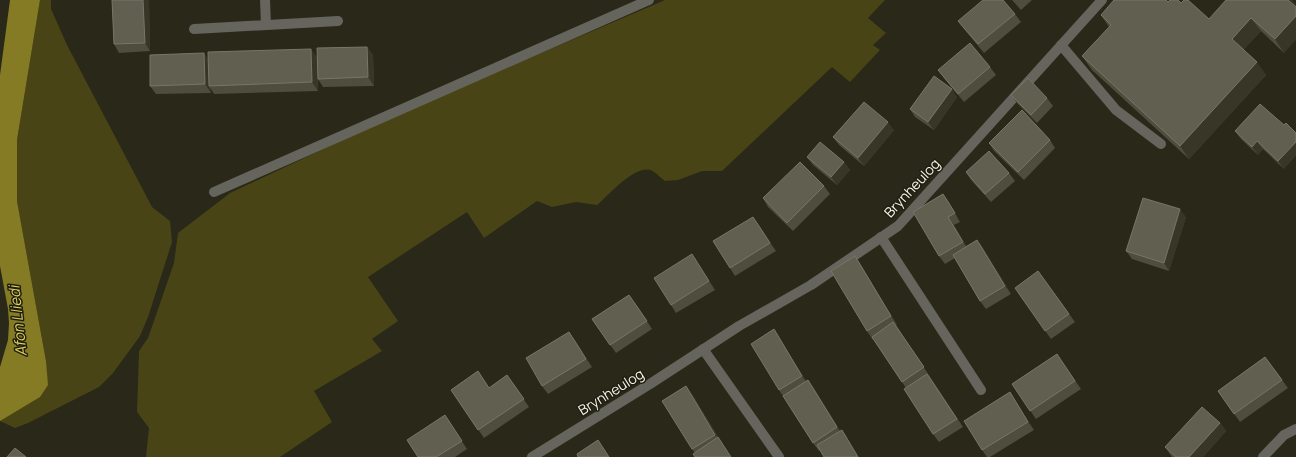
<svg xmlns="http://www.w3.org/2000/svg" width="1296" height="457" font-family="Manrope,sans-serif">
<rect width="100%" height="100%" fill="#292819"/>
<!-- green -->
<g fill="#494415">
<path d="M40,0H51V9L67,45L152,207L170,221L172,242L148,317L140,336L113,373L99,387L28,423L15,428L0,421L46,361L17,201V140Z"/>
<path d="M665,0H885L868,18L886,33L873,45L880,50L850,82L832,67L722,171H702L678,180L665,181C661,178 655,172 651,170C634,165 609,195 597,205L576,202L552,207L537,201L484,238L467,212L368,277L398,321L372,339L382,351L314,391L332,422L280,457H146L149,428L137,412L139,351L148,338L174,263L178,233L230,193L383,121Z"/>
</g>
<!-- water -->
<path fill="#847b24" d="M10,0H40L17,140V201L46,361L48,385L40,397L0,421V367L8,340L9,323L8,309L0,266V75Z"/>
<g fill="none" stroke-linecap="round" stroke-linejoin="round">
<!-- minor -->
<g stroke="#65645d" stroke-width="10">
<path d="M265,0L266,25"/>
<path d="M194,29L338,21"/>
<path d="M1061,45L1116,110L1161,144"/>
<path d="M214,192L649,0"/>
<path d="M881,237L981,390"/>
<path d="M703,349L779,457"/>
<path d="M532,457L650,384L739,326L811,285L898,226L1102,0"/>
<path d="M1263,457L1284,435L1296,429"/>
</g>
</g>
<!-- wall -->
<g fill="#4e4d3e">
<path d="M112,0H149L150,51L119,53L114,44Z"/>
<path d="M1012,0H1032L1021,10Z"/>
<path d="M1168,2L1181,3L1209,19L1296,5L1284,53L1261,31L1243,50L1266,75L1189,159L1092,70L1082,56L1109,27L1101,15Z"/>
<path d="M1015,14L1021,22L984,53L964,29L958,21Z"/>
<path d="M367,47L373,55L374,86L323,87L318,79V91L214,94L211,89V93L156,94L150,86L208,59L317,57Z"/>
<path d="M990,67L996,75L964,102L944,78L938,70Z"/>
<path d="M1011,95L1047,98L1053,106L1037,123L1017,103Z"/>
<path d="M957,97L934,130L915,117L910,109Z"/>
<path d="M1260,104L1284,169L1263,149L1258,155L1241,139L1235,131Z"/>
<path d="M894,130L864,166L839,145L833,137Z"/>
<path d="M1050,140L1055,148L1024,180L994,151L989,143Z"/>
<path d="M807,157L844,162L850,170L837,185L813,165Z"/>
<path d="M966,172L1009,173L1015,181L991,202L971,180Z"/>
<path d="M824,186L830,194L793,231L768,207L763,198Z"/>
<path d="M943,194L949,202L960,222L954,225L966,246L977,240L983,248L1011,294L986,309L980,301L955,258L945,264L939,256Z"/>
<path d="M1186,217L1169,271L1132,259L1126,251Z"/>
<path d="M759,225L776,251L735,276L730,268Z"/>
<path d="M692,254L715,290L676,313L671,305Z"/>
<path d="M861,265L897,325H896L963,427L939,442L933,434L906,388L873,339V340L867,331Z"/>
<path d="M1038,271L1075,322L1051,339L1015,288Z"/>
<path d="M635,303L652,329L616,353L592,319Z"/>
<path d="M779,338L806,381L808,380L840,431L842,430L847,438L819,451L813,443L779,390Z"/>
<path d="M575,340L592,367L548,394L542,386Z"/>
<path d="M1057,354L1081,389L1036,419L1012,384Z"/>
<path d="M1265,357L1288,388L1240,422L1218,391Z"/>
<path d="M478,371L489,388L507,375L529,407L484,438L451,390Z"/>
<path d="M692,394L718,437L695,453L692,449Z"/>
<path d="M1015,400L1034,430L990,457H987L982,450Z"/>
<path d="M450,423L467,449L455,457H418Z"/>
<path d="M1220,423L1226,431L1203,457H1172L1165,447Z"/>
</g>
<!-- shaded-wall -->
<g fill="#373627">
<path d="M143,0H149L150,51L145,43Z"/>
<path d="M1287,0H1292L1296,5V7L1293,10Z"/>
<path d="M1296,16V40L1284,53L1275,39Z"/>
<path d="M1251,18L1261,31L1241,52L1232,39Z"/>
<path d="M367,47L373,55L374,86L368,77Z"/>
<path d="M311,49L317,57L318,91L312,82Z"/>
<path d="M204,53L210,61L209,86L211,89V93L205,84Z"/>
<path d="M1257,62L1266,75L1189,159L1180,146Z"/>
<path d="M952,89L957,97L934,130L928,122Z"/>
<path d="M888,122L894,130L864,166L858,158Z"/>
<path d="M1257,141L1263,149L1258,155L1252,147Z"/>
<path d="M1296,142V156L1284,169L1278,161Z"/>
<path d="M844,162L850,170L837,185L831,177Z"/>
<path d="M943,194L949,202L960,222L955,213Z"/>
<path d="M1180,209L1186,217L1169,271L1164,263Z"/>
<path d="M753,217L759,225L776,251L770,243Z"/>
<path d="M948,217L954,225L969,250L963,242Z"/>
<path d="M977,240L983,248L1011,294L1005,286Z"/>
<path d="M855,256L861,265L897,325L891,316Z"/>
<path d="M774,329L779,338L808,384L802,376Z"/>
<path d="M569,332L575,340L592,367L586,359Z"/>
<path d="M808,380L814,388L843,435L837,427Z"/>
<path d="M686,386L692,394L721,443L715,435Z"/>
<path d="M1010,392L1015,400L1034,430L1028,422Z"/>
<path d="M1220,423L1226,431L1203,457H1189Z"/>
<path d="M842,430L847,438L859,457H858Z"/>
</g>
<!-- building -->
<g fill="#605f50" stroke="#777668">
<path d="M112,0H143L145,43L114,44Z"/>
<path d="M983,0H1003L1015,14L978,44L958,21Z"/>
<path d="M1114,0H1166L1168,2L1170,0H1178L1181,3L1184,0H1188L1209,19L1226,0H1288L1296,7V16L1275,39L1251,18L1232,39L1257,62L1180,146L1082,56L1111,25L1101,15Z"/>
<path d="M970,43L990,67L958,94L938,70Z"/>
<path d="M367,47L368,77L318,79L317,48Z"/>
<path d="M311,49L312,82L209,86L208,52Z"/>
<path d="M204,53L205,84L150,86V55Z"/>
<path d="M934,76L952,89L928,122L910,109Z"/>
<path d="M1028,78L1047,98L1031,115L1011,95Z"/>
<path d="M864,102L888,122L858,158L833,137Z"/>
<path d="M1260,104L1284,125L1286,123L1296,133V142L1278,161L1257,141L1252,147L1235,131Z"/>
<path d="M1022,110L1050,140L1018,172L989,143Z"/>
<path d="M820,142L844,162L831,177L807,157Z"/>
<path d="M989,151L1009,173L985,194L966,172Z"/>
<path d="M800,162L824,186L787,223L763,198Z"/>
<path d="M943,194L955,213L948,217L963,242L939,256L913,212Z"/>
<path d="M1143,198L1180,209L1164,263L1126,251Z"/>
<path d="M753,217L770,243L730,268L713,241Z"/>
<path d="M977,240L1005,286L980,301L953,255Z"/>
<path d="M692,254L709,281L671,305L654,278Z"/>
<path d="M855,256L891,316L867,331L831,271Z"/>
<path d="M1038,271L1069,314L1045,331L1015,288Z"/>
<path d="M629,295L647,321L610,345L592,319Z"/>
<path d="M893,322L924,367L902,382L872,337Z"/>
<path d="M774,329L802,376L779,390L751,344Z"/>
<path d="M569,332L586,359L542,386L526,358Z"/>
<path d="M1057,354L1075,381L1030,411L1012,384Z"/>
<path d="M1265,357L1282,380L1234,414L1218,391Z"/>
<path d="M478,371L489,388L507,375L524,399L478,430L451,390Z"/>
<path d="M927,374L957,419L933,434L904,389Z"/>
<path d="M808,380L837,427L813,443L783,396Z"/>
<path d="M686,386L715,435L692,449L662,401Z"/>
<path d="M1010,392L1028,422L982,450L964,421Z"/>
<path d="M1202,407L1220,423L1189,457H1176L1165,447Z"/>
<path d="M445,415L462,441L436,457H418L407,440Z"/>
<path d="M842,430L858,457H824L817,445Z"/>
<path d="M718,437L731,457H695L693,454Z"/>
<path d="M598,440L609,457H578L577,454Z"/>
<path d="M15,448L26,457H7Z"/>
</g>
<g text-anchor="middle" stroke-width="3" stroke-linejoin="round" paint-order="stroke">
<!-- street labels -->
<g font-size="14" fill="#f5f4ea" stroke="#201e10">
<text transform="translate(912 188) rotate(-47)" y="5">Brynheulog</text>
<text transform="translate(611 392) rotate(-32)" y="5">Brynheulog</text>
</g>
<!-- water labels -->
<g font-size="15" font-style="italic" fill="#dcd05e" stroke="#201e10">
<text transform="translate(18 321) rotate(-96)" y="5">Afon Lliedi</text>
</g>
</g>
</svg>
